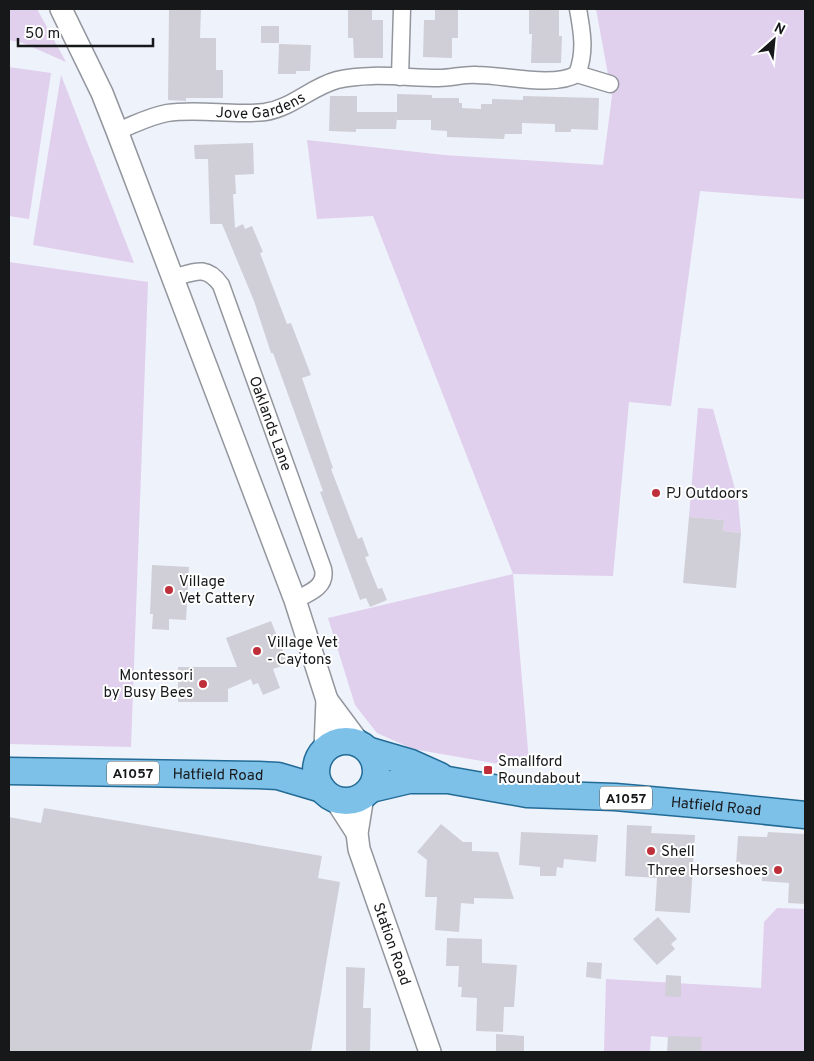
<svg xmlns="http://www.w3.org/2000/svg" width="814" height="1061" font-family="Overpass,sans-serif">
<rect width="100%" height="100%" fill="#eef2fa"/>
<!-- green -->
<g fill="#e0cfed">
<path d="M9,9H37L66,62L23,43L9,40Z"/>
<path d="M596,9H805V199L700,191L671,406L629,402L613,576L513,574L529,762L516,767L413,749L377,733L355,705L328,618L513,574L373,216L317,219L307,140L444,155L603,165L612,96Z"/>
<path d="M9,67L51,73L29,219L9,216Z"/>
<path d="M61,75L134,263L33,245Z"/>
<path d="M9,262L148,282L131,747L9,744Z"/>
<path d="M698,408L713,409L738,500L741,533L723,531L724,520L689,517Z"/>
<path d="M777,908L805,909V1052H700L701,1040L651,1036L650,1051L604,1052L606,979L761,988L764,922Z"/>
</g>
<!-- building -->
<g fill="#d0cfd7">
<path d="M169,9H201L200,38H216V70H223V98H186V101L168,100Z"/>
<path d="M348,9H372V20H383V58H354L353,38H348Z"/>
<path d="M435,9H458V38H452V58L423,57L424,20H435Z"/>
<path d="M529,9H559V36H562L561,63H531L532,34H529Z"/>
<rect x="261" y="26" width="18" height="17"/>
<path d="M279,44L311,45L310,71H296V74H278Z"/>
<path d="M397,94L432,95V98H459V103H462V108L481,109V104H492V99L523,100V96L599,98L598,130L571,129V132H555V124L522,123V134H505L504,139L447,137V131L431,130V120H397V117L396,129H356V132L329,131L330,96H357V112H397Z"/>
<path d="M253,143L254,174L235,175L236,194H233L235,228L243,224L245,229L252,226L263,252L260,253L287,324L291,323L311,375L302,378L333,468L331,469L358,539L362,537L369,556L365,557L378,589L382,588L387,600L370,607L366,598L360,600L320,492L323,491L273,353H271L254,301L222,224H210L208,159H195L194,145Z"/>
<path d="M689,517L724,520L723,531L741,533L736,588L683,583Z"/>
<path d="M152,565L189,567L186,620L169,619V630L152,629L153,614H150Z"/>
<path d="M271,621L288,664L273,669L280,688L263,695L258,683L253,685L251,679L228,689V702H178V667H237L226,638Z"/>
<path d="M44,808L322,856L318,878L340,882L311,1052H9V817L41,823Z"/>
<path d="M441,824L463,842H472V851L498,852L514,899L474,898V904L461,903L459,932L435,930L437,897H425L427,860L417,852Z"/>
<path d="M627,825L652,826L651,833L695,835L690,913L655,911L657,878L625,876Z"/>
<path d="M521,832L598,835L596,862L564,859L563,868L557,867L556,876H540V867L519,865Z"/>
<path d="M768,832L805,834V904L788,903L789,883L762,881V874H751L752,865L736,864L738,836L767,837Z"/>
<path d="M658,917L677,939L671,944L675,949L657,965L633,939Z"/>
<path d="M447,938L482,939V963L517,965L514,1007H504L503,1032L476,1031L477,998L461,997L462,987H458L459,966H446Z"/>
<path d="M587,962L602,963L601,979L586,977Z"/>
<path d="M346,967L365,968L363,1008H371L370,1052H346Z"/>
<path d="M666,975L681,976V997L665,996Z"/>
<path d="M496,1034L524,1036V1052H496Z"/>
<path d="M668,1036L702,1037L701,1052H667Z"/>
</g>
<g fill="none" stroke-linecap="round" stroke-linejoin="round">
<!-- minor casing -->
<g stroke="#93969d" stroke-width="19">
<g id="minor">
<path d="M577,74L610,84"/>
<path d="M400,77L402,9"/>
<path id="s1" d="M117,131C133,125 150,116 167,113C199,108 233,116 265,112C292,108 311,87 337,80C370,72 406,78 439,78C452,78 464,74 477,75C505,75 554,88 577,74C586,52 582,31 578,9"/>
<path id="s2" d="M173,278C194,272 206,264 221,285L323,569C327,587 309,593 295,600"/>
</g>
</g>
<!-- tertiary casing -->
<g stroke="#93969d" stroke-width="24">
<g id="tertiary">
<path d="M61,9L102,93L117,131L295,600L327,700L325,748"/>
<path d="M327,700L359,743"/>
<path id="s3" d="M363,796L357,833L359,849L430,1052"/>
<path d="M335,799L357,833"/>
</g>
</g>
<!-- primary casing -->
<g stroke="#226b96" stroke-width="29">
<g id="primary">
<circle cx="346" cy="771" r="30"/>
<path d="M370,751L411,763L440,776"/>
<path id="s4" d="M9,771L258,775L278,776L322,789"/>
<path id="s5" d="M371,789L409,780H448L527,794L615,797L718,806L805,815"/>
</g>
</g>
<!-- minor -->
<use href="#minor" stroke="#fff" stroke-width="16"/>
<!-- tertiary -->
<use href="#tertiary" stroke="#fff" stroke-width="21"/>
<!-- primary -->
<use href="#primary" stroke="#7ec1e8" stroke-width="26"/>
</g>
<!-- markers -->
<g fill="#bf2f3a" stroke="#fff" stroke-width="2">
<circle cx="656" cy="493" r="5"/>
<circle cx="169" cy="590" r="5"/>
<circle cx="257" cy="651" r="5"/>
<circle cx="203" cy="684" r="5"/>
<rect x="483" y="765" width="10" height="10" rx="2.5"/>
<circle cx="651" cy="851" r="5"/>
<circle cx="778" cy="870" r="5"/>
</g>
<g text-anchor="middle" stroke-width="4" stroke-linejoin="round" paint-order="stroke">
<!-- shield labels -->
<g fill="#fff" stroke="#5d5d5f" stroke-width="1">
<rect x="107" y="761.5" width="52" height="23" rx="4"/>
<rect x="600" y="786.5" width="52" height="23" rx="4"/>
</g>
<g font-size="14" font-weight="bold" fill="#17181a">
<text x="133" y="778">A1057</text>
<text x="626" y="803">A1057</text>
</g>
<!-- street labels -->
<g font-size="15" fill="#17181a" stroke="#fff">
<text dy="5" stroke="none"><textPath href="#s1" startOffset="148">Jove Gardens</textPath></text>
<text dy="5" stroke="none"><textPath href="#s2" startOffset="201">Oaklands Lane</textPath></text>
<text dy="5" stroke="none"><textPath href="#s4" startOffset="209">Hatfield Road</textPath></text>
<text dy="5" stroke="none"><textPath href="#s5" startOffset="348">Hatfield Road</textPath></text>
<text dy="5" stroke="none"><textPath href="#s3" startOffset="154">Station Road</textPath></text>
</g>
<!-- poi labels -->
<g font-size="15" fill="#17181a" stroke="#fff" text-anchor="start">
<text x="666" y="498">PJ Outdoors</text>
<text x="179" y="586">Village<tspan x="179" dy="17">Vet Cattery</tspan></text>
<text x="267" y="647">Village Vet<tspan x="267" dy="17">- Caytons</tspan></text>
<text x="193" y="680" text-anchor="end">Montessori<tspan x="193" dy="17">by Busy Bees</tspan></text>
<text x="498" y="766">Smallford<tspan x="498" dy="17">Roundabout</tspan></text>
<text x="661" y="856">Shell</text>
<text x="768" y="875" text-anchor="end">Three Horseshoes</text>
</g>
</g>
<!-- border -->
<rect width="814" height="1061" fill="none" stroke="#17181a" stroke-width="20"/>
<!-- north arrow -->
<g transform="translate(774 40) rotate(27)" stroke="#ffffff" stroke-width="4" paint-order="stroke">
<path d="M0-4L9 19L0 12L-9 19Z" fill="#17181a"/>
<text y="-8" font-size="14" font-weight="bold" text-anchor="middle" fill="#17181a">N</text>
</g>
<!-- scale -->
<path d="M18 38v8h135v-8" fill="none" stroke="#17181a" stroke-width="2.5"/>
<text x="25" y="38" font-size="15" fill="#17181a" stroke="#ffffff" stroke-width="4" paint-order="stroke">50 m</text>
</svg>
